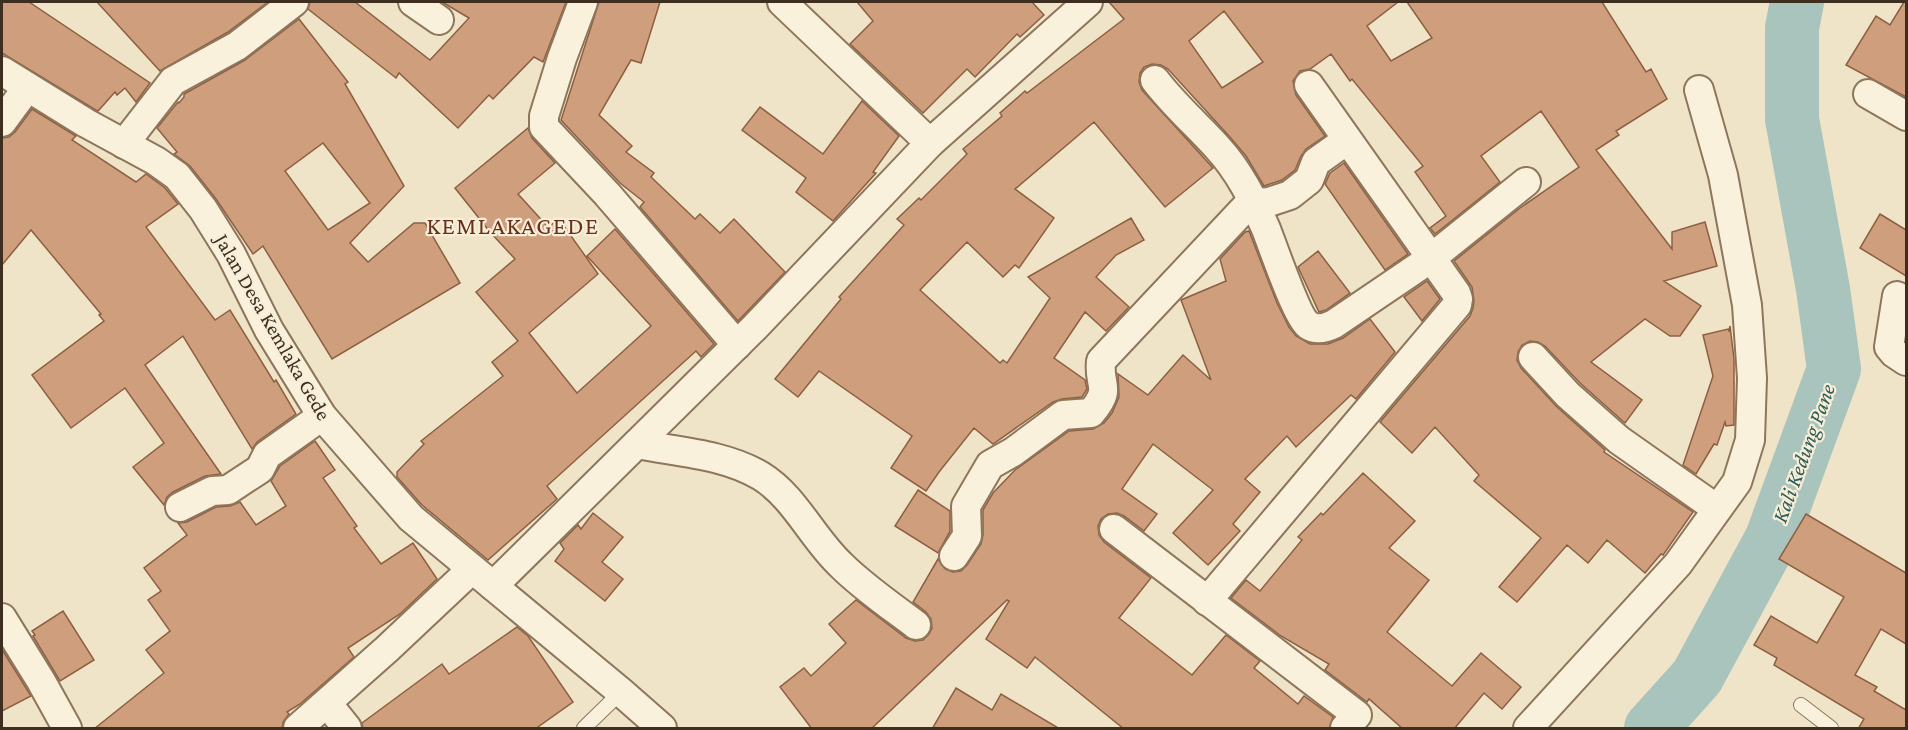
<svg xmlns="http://www.w3.org/2000/svg" width="1908" height="730" font-family="'Crimson Pro',serif">
<rect width="100%" height="100%" fill="#f0e4c8"/>
<g fill="none" stroke-linecap="round" stroke-linejoin="round">
<!-- river -->
<path stroke="#a9c4bc" stroke-width="54" d="M1651,728L1697,677L1772,538L1834,369L1823,289L1792,119V28L1797,2"/>
</g>
<!-- building -->
<g fill="#cf9f7d" stroke="#8d5f41" stroke-width="1.5" fill-rule="evenodd">
<path d="M2,2H29L150,83L136,102L125,88L117,95L115,92L98,111L94,109L2,53Z"/>
<path d="M97,2H268L228,32L160,71Z"/>
<path d="M310,2H355L430,60L469,18L442,2H566L543,62L534,57L493,99L489,95L458,128L399,73L396,78L308,9Z"/>
<path d="M599,2H660L641,63L631,60L599,115L632,146L626,152L654,173L651,177L695,219L700,214L720,233L734,219L785,272L738,321L640,207L644,202L620,183L561,120Z"/>
<path d="M857,2H1032L1044,15L1020,37L1017,34L975,77L967,69L923,113L850,44L873,21Z"/>
<path d="M1109,2H1398L1367,26L1391,61L1432,38L1407,2H1602L1646,72L1651,69L1667,99L1616,131L1619,135L1596,150L1672,249V232L1705,222L1717,266L1664,281L1701,306L1680,336H1670L1645,319L1591,362L1642,400L1625,423L1580,383L1545,346L1538,342L1530,341L1522,345L1518,352L1517,360L1521,368L1556,406L1605,450L1604,452L1693,512L1663,555L1661,554L1645,573L1607,540L1588,563L1567,545L1517,602L1499,587L1541,538L1474,481L1479,475L1435,427L1412,453L1380,422L1470,316L1473,308L1474,301L1472,287L1454,261L1520,208L1579,167L1541,111L1481,156L1500,182L1435,234L1430,228L1446,216L1415,172L1423,166L1352,79L1350,81L1331,54L1310,69L1300,71L1293,81L1296,95L1325,136L1306,149L1301,156L1295,170L1282,180L1264,186L1246,156L1229,136L1168,69L1161,65L1152,64L1144,67L1140,73L1139,82L1142,90L1213,168L1165,207L1094,122L1015,189L1054,218L1019,268L1015,265L1003,277L967,242L920,290L1000,363L1003,360L1007,363L1050,298L1028,277L1131,218L1144,240L1116,255L1096,277L1129,307L1106,331L1085,312L1054,358L1085,380L1087,389L1082,397L1062,399L1053,402L993,444L974,428L939,472L926,491L891,468L912,436L819,371L798,397L775,379L841,299L839,297L904,225L897,219L919,198L921,200L967,154L963,149L1002,116L1000,113L1025,91L1027,93L1124,19ZM1224,11L1263,62L1222,88L1189,41Z"/>
<path d="M1904,2H1906V97L1846,65L1876,16L1890,25Z"/>
<path d="M299,19L348,82L345,84L404,186L350,243L368,262L414,223H425L460,283L332,359L263,246L253,254L216,199L190,166L174,154L177,152L157,128L178,102L179,103L184,97V94L245,60ZM323,143L370,203L328,230L285,171Z"/>
<path d="M862,101L899,136L873,172L876,173L833,221L796,192L806,178L742,130L760,107L823,154Z"/>
<path d="M32,109L76,136L72,140L136,182L146,174L165,188L178,204L146,227L215,320L230,310L274,382L276,380L296,414L257,442L252,449L183,336L145,365L221,474L205,476L173,492L167,497L164,505L133,467L164,443L125,388L71,428L32,375L104,321L99,315L101,314L31,230L2,265V138L9,137L15,132Z"/>
<path d="M528,128L532,138L555,163L518,194L548,227L559,219L598,274L529,333L577,393L651,326L587,256L615,229L714,344L701,357L696,351L547,486L557,499L488,560L422,505L397,477V472L424,444L421,441L503,376L492,362L518,341L476,292L515,259L490,232L455,188Z"/>
<path d="M1344,163L1408,254L1385,270L1325,184L1330,173Z"/>
<path d="M1880,214L1906,230V276L1860,248Z"/>
<path d="M1249,231L1277,303L1289,327L1296,336L1310,344H1328L1343,338L1370,319L1395,352L1356,399L1351,395L1296,447L1287,436L1245,479L1260,492L1233,524L1240,531L1208,565L1173,533L1213,490L1153,444L1122,489L1157,514L1144,531L1124,516L1117,513L1108,514L1101,519L1098,526L1099,535L1104,542L1151,578L1119,618L1192,675L1226,635L1260,661L1254,668L1298,704L1304,696L1333,717L1329,729H1124L1035,657L1027,668L986,639L1009,601L1007,600L871,729H812L780,687L804,668L811,676L846,643L829,624L856,600L906,638L915,641L923,640L929,634L932,628L931,619L926,612L913,602L938,559L945,569L953,572L961,571L967,565L981,544L983,535V510L993,493L1015,470L1069,431L1093,429L1104,423L1112,413L1119,397L1118,374L1148,395L1183,355L1211,380L1181,300L1226,281L1220,259L1245,232Z"/>
<path d="M1318,251L1350,293L1326,310L1319,312L1298,267Z"/>
<path d="M1427,281L1440,299L1422,321L1404,297Z"/>
<path d="M1730,326L1734,359V425L1726,426L1725,422L1717,445L1714,444L1696,474L1683,465L1713,376L1703,335L1728,329L1729,331Z"/>
<path d="M315,441L335,470L323,478L357,526L354,528L381,564L413,543L437,579L400,614L348,648L354,657L300,704L287,712L289,714L283,722L282,729H94L164,673L146,650L170,631L148,600L161,591L144,568L187,535L178,523L187,522L216,507L230,506L240,502L256,525L286,506L271,481L280,466Z"/>
<path d="M1363,473L1415,521L1389,548L1429,580L1387,632L1452,686L1481,653L1521,687L1502,709L1484,693L1454,729H1403L1369,699L1367,702L1325,670L1329,664L1281,636L1231,598L1246,580L1260,591L1302,540L1298,537L1321,513L1323,515Z"/>
<path d="M918,490L950,511V531L938,553L895,526Z"/>
<path d="M593,513L623,537L602,562L623,579L605,601L555,561L564,549L560,543L578,525L581,529Z"/>
<path d="M1806,514L1906,573V644L1881,629L1855,675L1877,687L1874,691L1906,710V729H1858L1864,719L1774,665L1777,658L1754,645L1771,616L1817,643L1844,597L1779,559Z"/>
<path d="M63,611L94,660L60,681L33,636L35,635L32,631Z"/>
<path d="M517,627L528,636L573,702L535,729H363L362,723L442,664L449,674Z"/>
<path d="M3,651L31,696L2,711V652Z"/>
<path d="M956,688L992,710L1001,694L1060,729H932Z"/>
</g>
<g fill="none" stroke-linecap="round" stroke-linejoin="round">
<!-- lane casing -->
<g stroke="#8d765c" stroke-width="16">
<g id="lane">
<path d="M1801,705L1831,728"/>
<path d="M584,728L621,692"/>
</g>
</g>
<!-- street casing -->
<g stroke="#8d765c" stroke-width="32">
<g id="street">
<path d="M413,2L439,20"/>
<path d="M583,2L562,58L544,116V127L607,194L737,345"/>
<path d="M782,2L930,143"/>
<path d="M2,71L86,123L156,161L177,176L203,209L231,254L269,330L322,416L411,518L621,692L662,728"/>
<path d="M1155,80C1173,104 1196,124 1217,147C1239,171 1253,199 1266,229C1273,247 1297,317 1308,325C1317,331 1326,328 1334,324L1430,259L1526,182"/>
<path d="M1868,94L1906,116"/>
<path d="M2,122L27,88"/>
<path d="M124,144L173,81L237,46L294,2"/>
<path d="M1897,296L1889,347L1894,353L1906,361"/>
<path d="M1533,357L1568,395L1619,440L1717,509"/>
<path d="M637,444C678,452 724,454 761,476C795,497 812,538 841,565C863,587 891,606 916,625"/>
<path d="M180,507L212,491L228,490L260,469L267,455L322,416"/>
<path d="M1114,529L1357,715L1345,728"/>
<path d="M954,556L967,536L966,506L990,465L1013,452L1063,415L1091,413C1113,387 1098,387 1101,361L1244,209L1254,203L1269,202L1290,195L1309,180L1316,162L1347,140"/>
<path d="M493,586L755,327L930,143L1088,2"/>
<path d="M1207,601L1457,305L1458,299L1456,293L1309,85"/>
<path d="M2,618L41,681L67,728"/>
<path d="M327,703L347,728"/>
<path d="M298,728L387,649L472,569"/>
<path d="M1528,728L1678,564L1737,482L1750,440L1752,378L1747,305L1723,175L1699,90"/>
</g>
</g>
<!-- lane -->
<use href="#lane" stroke="#faf1dc" stroke-width="14"/>
<!-- street -->
<use href="#street" stroke="#faf1dc" stroke-width="28"/>
</g>
<g text-anchor="middle" stroke-width="4.5" stroke-linejoin="round" paint-order="stroke">
<!-- street labels -->
<g font-size="21" fill="#3d2e20" stroke="#f7eed8">
<text transform="translate(273 327) rotate(60)" y="7">Jalan Desa Kemlaka Gede</text>
</g>
<!-- water labels -->
<g font-size="22" font-style="italic" fill="#2f5d5a" stroke="#f7eed8">
<text transform="translate(1803 453) rotate(-70)" y="8">Kali Kedung Pane</text>
</g>
<!-- quarter labels -->
<g font-size="24" letter-spacing="1.5" fill="#6b2e1e" stroke="#f7eed8">
<text x="513" y="234">KEMLAKAGEDE</text>
</g>
</g>
<!-- border -->
<rect width="1908" height="730" fill="none" stroke="#3d2e20" stroke-width="6"/>
</svg>
